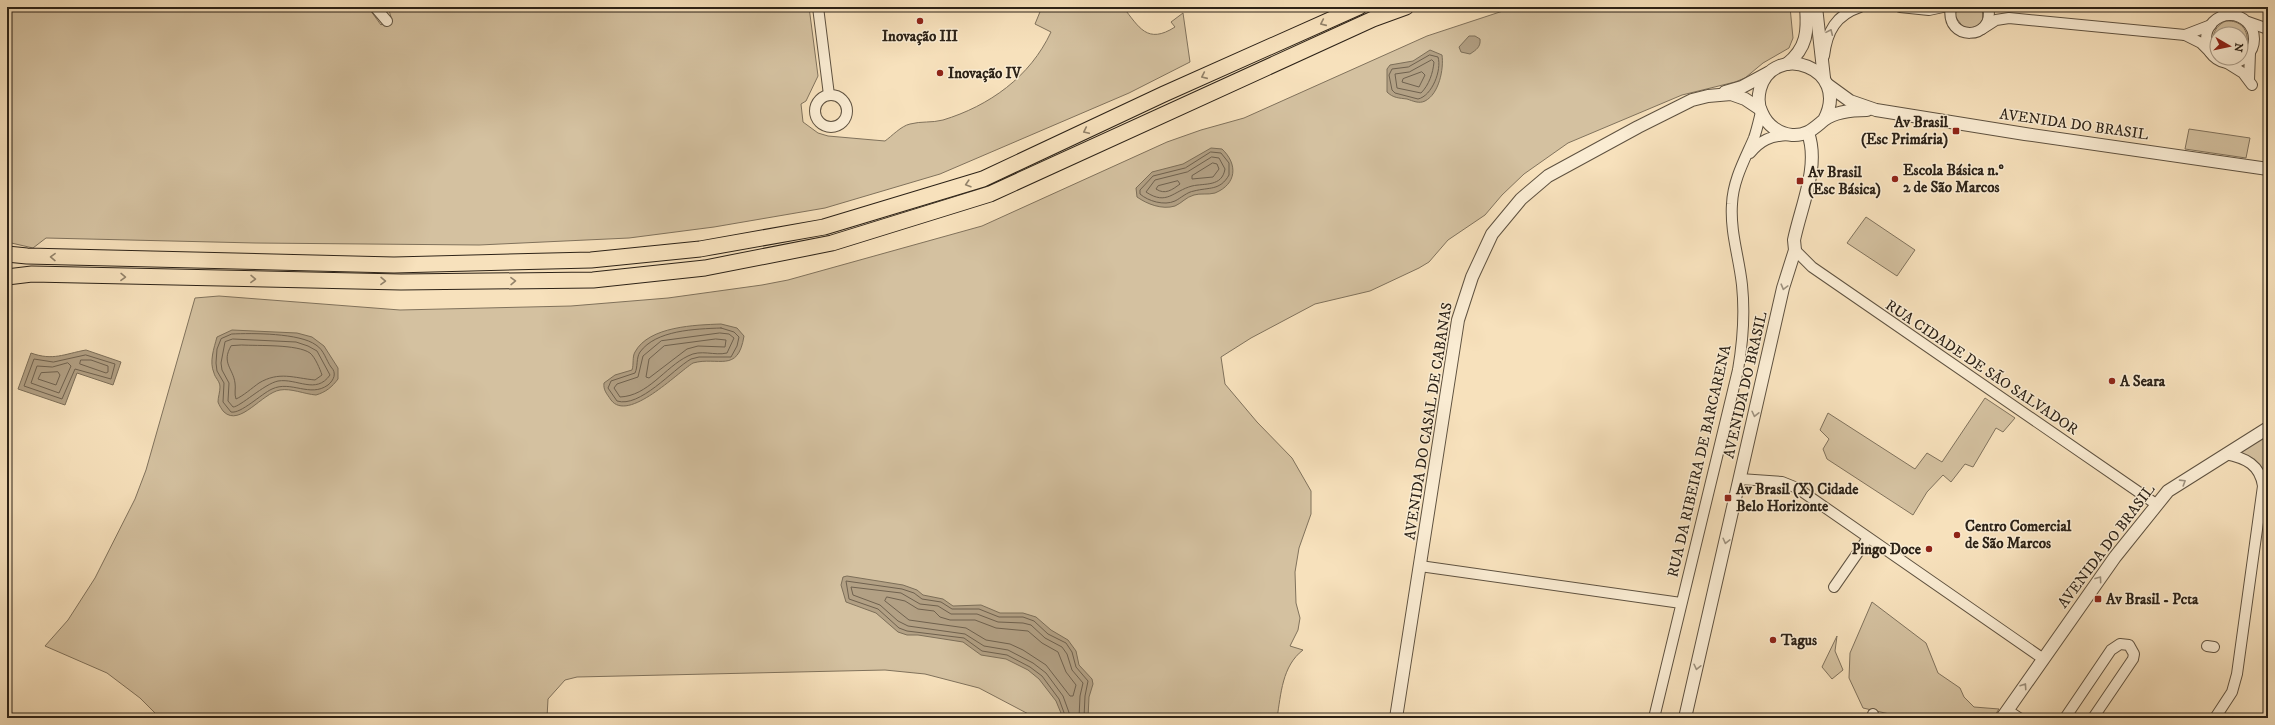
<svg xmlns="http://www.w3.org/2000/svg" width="2275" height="725" font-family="'IM FELL DW Pica',serif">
<rect width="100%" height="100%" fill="#f7e1bc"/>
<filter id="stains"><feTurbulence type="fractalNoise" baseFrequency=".005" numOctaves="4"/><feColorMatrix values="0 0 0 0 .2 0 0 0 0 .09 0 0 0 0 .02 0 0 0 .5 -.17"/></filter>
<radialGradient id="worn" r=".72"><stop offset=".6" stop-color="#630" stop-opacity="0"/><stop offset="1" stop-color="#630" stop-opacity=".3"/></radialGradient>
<!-- green -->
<g fill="#d4c1a0" stroke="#80725c">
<path d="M7,7H368L381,25L391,17L388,7H809L818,76L806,101L801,104L803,122L818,133L828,136L885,141C892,136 901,126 910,124C921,121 932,123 943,120C989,106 1030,77 1051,32L1035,24L1042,7H1123C1139,27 1147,45 1175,27L1171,22L1183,13L1190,62L1129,93L940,174L825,208L714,227L629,238L479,245L255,243L46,238L33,248L7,242Z"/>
<path d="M1515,7H1790L1793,38L1789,48L1763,63L1745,78L1735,82L1682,95L1568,143L1524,174L1502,195L1485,215L1448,240L1429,262L1419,268L1370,291L1315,304L1251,338L1221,357L1225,384L1257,422L1292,458L1311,491V514L1299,548L1295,572L1296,603L1300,618L1298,630L1290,646L1303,650C1282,666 1281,694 1277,718H1036L979,688L925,674L885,670L577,677L565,680L548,699L547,718H160L140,698L107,673L45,646L68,620L95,578L135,499L146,470L195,298L219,296L400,310L571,306L668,298L762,285L788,280L982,226L1167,142L1201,130L1244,118L1427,36Z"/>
<path d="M1957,7H1982L1983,19C1978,27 1972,29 1963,27L1955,16Z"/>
<path d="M2226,21C2241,20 2249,30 2247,45L2241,52V34H2217V50C2209,39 2214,26 2226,21Z"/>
<path d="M2189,129L2250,138L2246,158L2185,149Z"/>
<path d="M1866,217L1915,250L1897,276L1847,243Z"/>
<path d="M1985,398L2015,418L2003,432L1996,428L1973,467L1965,464L1951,482L1943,475L1927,492L1913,515L1827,459L1823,449L1829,439L1820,430L1828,413L1915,469L1927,453L1942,462Z"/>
<path d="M2268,429V486H2263L2259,472L2226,454Z"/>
<path d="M1872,602L1926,643L1938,673L1960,688L1964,697L1974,707L1999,709L1993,718H1907L1863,708L1849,678L1850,653Z"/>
<path d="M1837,636L1835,651L1843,670L1832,679L1822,667Z"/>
</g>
<!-- water -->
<g fill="#b2a084" stroke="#7c6e58">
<path d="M1469,36H1475L1480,39C1481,47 1476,50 1470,54L1461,52L1459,47Z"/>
<path d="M1430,50L1442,55C1444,69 1439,94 1425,101C1419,104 1413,101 1407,99C1399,98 1393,98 1387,92V69L1390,65L1413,61Z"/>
<path d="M1211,148L1222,149C1238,164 1237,184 1215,193C1208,195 1200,193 1194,195C1186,197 1182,203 1175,206C1162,210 1147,204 1137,197L1136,188L1152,172L1183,164Z"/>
<path d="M721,324L737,328L744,336C738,374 718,356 693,363C677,373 628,423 611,400C607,394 603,390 604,383L615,375L632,370C634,364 632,357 635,352C649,326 696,325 721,324Z"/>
<path d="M232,330L297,333L312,337L324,346L338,368V379C332,387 326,392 316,395C304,394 291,388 280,390C262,393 240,427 224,412C222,410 219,405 218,402C218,397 220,392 220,387C220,381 215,378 214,373C209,362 214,348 217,337Z"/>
<path d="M86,350L121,362L113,385L77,373L65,405L18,389L31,353C53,361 64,354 86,350Z"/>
<path d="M847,576L903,585L917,590L923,595L943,599L953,606L981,605L1000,613H1023L1036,617L1051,630L1068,640L1076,651L1079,665L1092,679L1093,684L1089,697L1088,718H1063L1056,701L1039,679L1028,670L1006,659L981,655L963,642L918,635H907L898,632L876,613L846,602L841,585L843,577Z"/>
</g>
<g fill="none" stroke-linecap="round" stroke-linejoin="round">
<!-- shore -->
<g stroke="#6f614e" stroke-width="1">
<path d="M1430,55L1438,57C1442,70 1432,96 1418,99L1395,93L1392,90L1389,75L1392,69L1408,67Z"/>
<path d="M1432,60L1434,62C1433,73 1429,85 1421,93L1397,88L1395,74L1409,72Z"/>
<path d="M1422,72L1425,75L1419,87L1402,82L1403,79Z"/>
<path d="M1211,152L1221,153L1229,163V175C1220,191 1209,187 1194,191C1187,192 1181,198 1175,201C1164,206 1148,201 1140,194V190L1153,176L1185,168Z"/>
<path d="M1212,157L1219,158L1225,169C1222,187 1205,183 1192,186C1173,191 1167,206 1146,192L1155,180L1187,172Z"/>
<path d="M1213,163L1217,164L1219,169L1213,177L1192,179V176Z"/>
<path d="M1178,181L1180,184C1172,190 1165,195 1156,189L1158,186Z"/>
<path d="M721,328L734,332L739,337L737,346L731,357H699L691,359C672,370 640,408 617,401L608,388L611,381L635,373C638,367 636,358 640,352C656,330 695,329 721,328Z"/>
<path d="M720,333L729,334L734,338L727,353C714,356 701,349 688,356C665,367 648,396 620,397L614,388L617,384L638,377L643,356L661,341Z"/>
<path d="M232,334C252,333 300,333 316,345C324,350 326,360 331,367C337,373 334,380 328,385C310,398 291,380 272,389C261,394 241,414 231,412L223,402L224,383L217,371L216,363L217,349L221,339Z"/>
<path d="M233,339L296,342L308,346L317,351L330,375C316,395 297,378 278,381C264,384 240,407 233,407L228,401L229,383L222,370L221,363L225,342Z"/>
<path d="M716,339L726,340L725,347L698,346L687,349L649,378L646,377L649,359L664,346Z"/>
<path d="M242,345C258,346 297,344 310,353C315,357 320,369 322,375L315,380C294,378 279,371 259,383C252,388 243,396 236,399C234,394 236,388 235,383C233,368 221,363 231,346Z"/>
<path d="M86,355L115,364L111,379L75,369L62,399L24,386L34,359L53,362Z"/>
<path d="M81,360H91L108,366V372L106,373L80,364Z"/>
<path d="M68,363L71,366L59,393L31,383L37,366L52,367Z"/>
<path d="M58,372L60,375L56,385L38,379L41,373Z"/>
<path d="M887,597L905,601L918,609L934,611L940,617L950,620H975L996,628L1028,631L1042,643L1058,652L1066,672L1076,685L1073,696H1070L1046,665L1023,650L1010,644L986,640L966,628L909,620L885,601Z"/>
<path d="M1066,718L1059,699L1042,676L1030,667L1007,655L982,651L964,638L907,631L899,628L878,609L849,599L846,581L902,589L914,593L922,599L941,602L952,609H979L999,617H1023L1034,621L1048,634L1066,643L1072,652L1076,667L1088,681L1085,696L1084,718"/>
<path d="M1071,718L1063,696L1046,673L1033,663L1008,650L984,646L965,634L908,626L898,621L880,605L853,595L851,587L901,593L920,604L938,606L951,614H977L998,622L1023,623L1031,625L1045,638L1062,647L1067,654L1072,670L1083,683L1080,696L1079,718"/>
</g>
<!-- minor casing -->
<g stroke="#5f5240" stroke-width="12">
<g id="minor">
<path d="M375,7L387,21"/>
<path d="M818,7L829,95"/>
<path d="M1900,7L1929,10L1943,7"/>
<path d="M1951,7C1944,42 1996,41 1988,7"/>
<circle cx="2230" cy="39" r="24"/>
<path d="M2248,22L2268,29"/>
<path d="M1982,29L1996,20L2009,18L2185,35L2201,43L2211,53"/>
<path d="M2185,35L2211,25"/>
<path d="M1824,56C1827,31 1836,15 1860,7"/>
<path d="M2227,63L2243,73L2252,85"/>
<path d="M2249,80L2250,52"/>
<circle cx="831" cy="111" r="16"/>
<path d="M1750,153C1761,140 1770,136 1788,135"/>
<path d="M1795,250L1812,267L2156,504"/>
<path d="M1740,479L1782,482L1797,488L2042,658"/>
<path d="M1420,566L1681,603"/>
<path d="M1834,587L1868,538"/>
<path d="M2207,646L2214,647"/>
<path d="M2007,710L2019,718"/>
<path d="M1654,718L1738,370C1743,341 1745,314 1742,285C1739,257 1730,232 1732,204C1733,180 1745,159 1754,138C1757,129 1759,120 1761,112"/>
<path d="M1872,718L1873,714"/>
<path d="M2065,718L2111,650L2120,644L2129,645L2134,654L2133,659L2093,718"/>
<path d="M2215,718L2232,692L2237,674L2263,486C2260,465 2246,458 2226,454"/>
</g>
</g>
<!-- tertiary casing -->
<g stroke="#5f5240" stroke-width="14">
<g id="tertiary">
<path d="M1816,7L1824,78"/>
<path d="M1787,64C1807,48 1808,31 1806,7"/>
<path d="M1828,85L1850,101L1876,110L2025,134L2268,169"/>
<path d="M1725,92L1742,87L1768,73"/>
<path d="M1824,120C1852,67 1773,41 1760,89C1758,97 1758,106 1762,113C1767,125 1779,134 1792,135C1807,136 1814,128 1824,120C1836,111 1853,110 1867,110"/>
<path d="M1396,718L1458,320L1472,277L1492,234L1521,199L1548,176L1638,127L1692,100L1708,96L1731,94L1745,99L1760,109"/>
<path d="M1685,718L1783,288L1795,250L1794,240C1801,206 1820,166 1808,133"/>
<path d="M2002,718L2115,557L2168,491L2268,428"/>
</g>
</g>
<!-- primary casing -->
<g stroke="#2c2217" stroke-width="17">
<g id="primary">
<path d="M7,254L27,256L394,265L591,260L700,249L824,227L983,179L1164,94L1359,7"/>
<path d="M7,277L32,274L401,282L593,280L705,268L832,243L990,194L1373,19L1406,7"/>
</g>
</g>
<!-- minor -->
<use href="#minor" stroke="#faecd3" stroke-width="10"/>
<!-- tertiary -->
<use href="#tertiary" stroke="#faecd3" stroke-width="12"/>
<!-- primary -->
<use href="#primary" stroke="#f7e1bc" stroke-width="15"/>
</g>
<!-- one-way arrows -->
<defs><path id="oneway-chevron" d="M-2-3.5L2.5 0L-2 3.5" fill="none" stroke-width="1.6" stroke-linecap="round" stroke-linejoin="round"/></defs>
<g stroke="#92826a">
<use href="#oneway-chevron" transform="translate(1323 23) rotate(156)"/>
<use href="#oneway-chevron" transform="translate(1204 76) rotate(156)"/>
<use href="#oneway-chevron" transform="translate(1086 131) rotate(155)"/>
<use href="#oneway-chevron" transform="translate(968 184) rotate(163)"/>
<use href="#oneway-chevron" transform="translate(53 257) rotate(-179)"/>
<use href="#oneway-chevron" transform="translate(123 277) rotate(1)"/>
<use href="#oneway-chevron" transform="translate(253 279) rotate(1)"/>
<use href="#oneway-chevron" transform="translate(383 281) rotate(1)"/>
<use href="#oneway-chevron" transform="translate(513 281) rotate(-1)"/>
</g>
<g stroke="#9d917e">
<use href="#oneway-chevron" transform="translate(1830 32) rotate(-66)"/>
<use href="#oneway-chevron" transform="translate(1784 287) rotate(105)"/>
<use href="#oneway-chevron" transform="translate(1755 414) rotate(103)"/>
<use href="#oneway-chevron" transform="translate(2183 482) rotate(-32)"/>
<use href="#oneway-chevron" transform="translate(1726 541) rotate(104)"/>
<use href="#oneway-chevron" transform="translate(2099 579) rotate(-54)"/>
<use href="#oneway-chevron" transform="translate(1697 667) rotate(103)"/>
<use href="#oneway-chevron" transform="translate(2024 686) rotate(-56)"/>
</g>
<!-- markers -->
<g fill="#8f2418" stroke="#faecd3" stroke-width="1.5">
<circle cx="920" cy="21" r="4"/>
<circle cx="940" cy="73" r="4"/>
<rect x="1952" y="127" width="8" height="8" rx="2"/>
<circle cx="1895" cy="179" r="4"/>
<rect x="1796" y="177" width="8" height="8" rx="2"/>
<circle cx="2112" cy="381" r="4"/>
<rect x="1724" y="494" width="8" height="8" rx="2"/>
<circle cx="1957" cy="535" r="4"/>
<circle cx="1929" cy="549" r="4"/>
<rect x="2094" y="595" width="8" height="8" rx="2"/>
<circle cx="1773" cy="640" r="4"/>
</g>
<g text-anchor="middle" stroke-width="3" stroke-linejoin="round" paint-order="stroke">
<!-- poi labels -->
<g font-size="15" font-weight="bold" fill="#2c2217" stroke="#faecd3" text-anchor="start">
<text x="920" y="41" text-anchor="middle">Inovação III</text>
<text x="948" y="78">Inovação IV</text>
<text x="1948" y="127" text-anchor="end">Av Brasil<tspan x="1948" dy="17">(Esc Primária)</tspan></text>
<text x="1903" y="175">Escola Básica n.º<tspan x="1903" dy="17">2 de São Marcos</tspan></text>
<text x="1808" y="177">Av Brasil<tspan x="1808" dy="17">(Esc Básica)</tspan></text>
<text x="2120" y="386">A Seara</text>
<text x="1736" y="494">Av Brasil (X) Cidade<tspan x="1736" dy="17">Belo Horizonte</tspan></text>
<text x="1965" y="531">Centro Comercial<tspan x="1965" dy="17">de São Marcos</tspan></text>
<text x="1921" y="554" text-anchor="end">Pingo Doce</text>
<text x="2106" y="604">Av Brasil - Pcta</text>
<text x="1781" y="645">Tagus</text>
</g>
<!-- street labels -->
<g font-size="15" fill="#2c2217" stroke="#faecd3">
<text transform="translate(2074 124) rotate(8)" y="5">AVENIDA DO BRASIL</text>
<text transform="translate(1982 367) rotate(34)" y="5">RUA CIDADE DE SÃO SALVADOR</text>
<text transform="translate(1745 385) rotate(-77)" y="5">AVENIDA DO BRASIL</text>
<text transform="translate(1428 421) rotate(-81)" y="5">AVENIDA DO CASAL DE CABANAS</text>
<text transform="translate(1699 461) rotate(-77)" y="5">RUA DA RIBEIRA DE BARCARENA</text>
<text transform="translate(2106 546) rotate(-53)" y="5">AVENIDA DO BRASIL</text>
</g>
</g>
<!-- margin -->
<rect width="2275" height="725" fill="none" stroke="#f7e1bc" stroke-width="24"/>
<rect x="8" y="8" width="2259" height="709" fill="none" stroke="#2c2217" stroke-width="2"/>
<rect x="12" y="12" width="2251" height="701" fill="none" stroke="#2c2217"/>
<!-- north arrow -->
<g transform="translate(2229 46) rotate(99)"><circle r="19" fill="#faecd3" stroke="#a89b88"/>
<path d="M0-3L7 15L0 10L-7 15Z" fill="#8f2418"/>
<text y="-6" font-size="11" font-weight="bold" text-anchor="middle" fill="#2c2217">N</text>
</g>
<rect width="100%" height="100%" filter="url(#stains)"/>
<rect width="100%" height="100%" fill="url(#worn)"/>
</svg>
